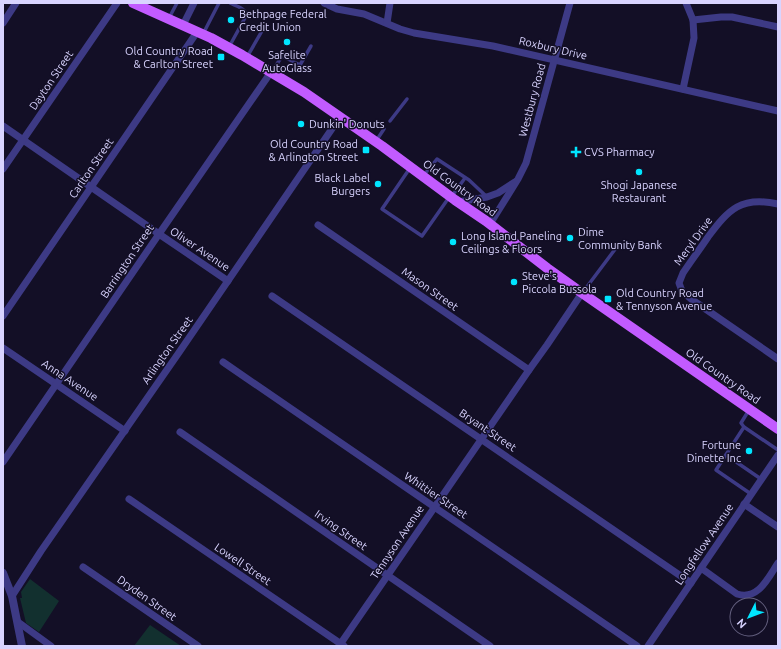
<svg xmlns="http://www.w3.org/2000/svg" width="781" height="649" font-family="Ubuntu,sans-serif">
<rect width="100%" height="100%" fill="#130f26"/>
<!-- green -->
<g fill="#12302f">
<path d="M30,579L59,601L39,632L26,623L20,598H22L21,592Z"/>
<path d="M150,625L181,646H134Z"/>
</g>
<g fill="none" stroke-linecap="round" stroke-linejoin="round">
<!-- service -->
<g stroke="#3d3a85" stroke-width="3.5">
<path d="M169,18L177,3"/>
<path d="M203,34L219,3"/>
<path d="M229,47L246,16C246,8 236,6 230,3"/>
<path d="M247,57L266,24"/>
<path d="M272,72L282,56L300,65L311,46"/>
<path d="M390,121L407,99"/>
<path d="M376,141L384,129"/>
<path d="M410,168L382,209L422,236L450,196"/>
<path d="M424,175L437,159L469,180L486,196"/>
<path d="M452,196L465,178"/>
<path d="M583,292L619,244"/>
<path d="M749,410L741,423L744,427L716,470L751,494"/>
<path d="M744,427L778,450"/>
<path d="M726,455L761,479"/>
</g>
<!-- minor -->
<g stroke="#3d3a85" stroke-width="7">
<path d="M324,3L337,9L364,14L400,29L414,33L493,46L778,111"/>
<path d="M693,20L721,17H732L778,27"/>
<path d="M3,23L16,3"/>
<path d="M387,23L390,3"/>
<path d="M183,25L194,3"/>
<path d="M683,89L694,38L693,20L686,3"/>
<path d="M3,126L159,234L228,281"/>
<path d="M3,169L117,3"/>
<path d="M458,202L487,197L498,193L515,182"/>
<path d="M778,204C741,196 729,209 708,237C700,249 691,261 683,273L679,283L682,291L691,299L778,359"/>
<path d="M490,224L518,179L526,163L570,3"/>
<path d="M318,225L529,370"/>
<path d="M272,296L691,583"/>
<path d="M3,316L197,32"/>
<path d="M3,348L125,431"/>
<path d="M223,362L637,646"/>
<path d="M180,432L490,646"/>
<path d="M3,462L159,234L271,72"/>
<path d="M129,499L344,646"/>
<path d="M744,504L778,527"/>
<path d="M83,567L198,646"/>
<path d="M701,568L737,594C758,601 768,578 778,563"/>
<path d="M12,596L41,551L180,351L340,117"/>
<path d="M18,622L51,646"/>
<path d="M339,646L529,370L547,345L582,293"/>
<path d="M648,646L778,455"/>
</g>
<!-- tertiary -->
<path stroke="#3d3a85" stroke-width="8" d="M3,573L12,596L22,646"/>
<!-- primary -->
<path stroke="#c25bff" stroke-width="10" d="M133,3L211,38L242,55L304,92L382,146L455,200L486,221L547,268L582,293L778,429"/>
</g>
<!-- markers -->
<g fill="#00e5ff" stroke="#130f26" stroke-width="1.5">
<circle cx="231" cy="20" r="4"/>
<circle cx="287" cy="42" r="4"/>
<rect x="217" y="53" width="8" height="8" rx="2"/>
<circle cx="301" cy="124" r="4"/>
<rect x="362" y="146" width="8" height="8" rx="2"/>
<path d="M574 146h4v4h4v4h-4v4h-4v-4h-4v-4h4z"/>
<circle cx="639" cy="172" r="4"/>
<circle cx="378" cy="184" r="4"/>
<circle cx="570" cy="238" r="4"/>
<circle cx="453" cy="242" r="4"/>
<circle cx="514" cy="282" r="4"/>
<rect x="604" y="295" width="8" height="8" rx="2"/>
<circle cx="749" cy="451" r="4"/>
</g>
<g text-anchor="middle" stroke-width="3" stroke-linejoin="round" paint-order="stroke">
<!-- poi labels -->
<g font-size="11" fill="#d9d4ff" stroke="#130f26" text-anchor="start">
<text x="239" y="18">Bethpage Federal<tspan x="239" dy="13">Credit Union</tspan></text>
<text x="213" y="55" text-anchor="end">Old Country Road<tspan x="213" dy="13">&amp; Carlton Street</tspan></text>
<text x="287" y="59" text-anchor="middle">Safelite<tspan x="287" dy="13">AutoGlass</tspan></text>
<text x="309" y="128">Dunkin' Donuts</text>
<text x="358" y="148" text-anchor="end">Old Country Road<tspan x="358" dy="13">&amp; Arlington Street</tspan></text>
<text x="584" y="156">CVS Pharmacy</text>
<text x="370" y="182" text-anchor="end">Black Label<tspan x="370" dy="13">Burgers</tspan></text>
<text x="639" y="189" text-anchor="middle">Shogi Japanese<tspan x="639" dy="13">Restaurant</tspan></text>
<text x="578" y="236">Dime<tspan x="578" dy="13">Community Bank</tspan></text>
<text x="461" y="240">Long Island Paneling<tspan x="461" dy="13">Ceilings &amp; Floors</tspan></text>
<text x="522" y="280">Steve's<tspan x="522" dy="13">Piccola Bussola</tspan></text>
<text x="616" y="297">Old Country Road<tspan x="616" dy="13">&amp; Tennyson Avenue</tspan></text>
<text x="741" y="449" text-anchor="end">Fortune<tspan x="741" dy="13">Dinette Inc</tspan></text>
</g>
<!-- street labels -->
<g font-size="11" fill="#d9d4ff" stroke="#130f26">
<text transform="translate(553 48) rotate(13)" y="4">Roxbury Drive</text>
<text transform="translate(51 80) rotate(-56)" y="4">Dayton Street</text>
<text transform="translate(532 100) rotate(-75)" y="4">Westbury Road</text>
<text transform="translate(91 168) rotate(-56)" y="4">Carlton Street</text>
<text transform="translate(460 188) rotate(36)" y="4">Old Country Road</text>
<text transform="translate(693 241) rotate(-54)" y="4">Meryl Drive</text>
<text transform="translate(200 249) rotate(34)" y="4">Oliver Avenue</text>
<text transform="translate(127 261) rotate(-56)" y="4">Barrington Street</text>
<text transform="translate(430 289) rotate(35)" y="4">Mason Street</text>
<text transform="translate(167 350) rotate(-55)" y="4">Arlington Street</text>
<text transform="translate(723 376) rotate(35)" y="4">Old Country Road</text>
<text transform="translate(70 380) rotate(34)" y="4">Anna Avenue</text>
<text transform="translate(488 430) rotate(34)" y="4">Bryant Street</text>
<text transform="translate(436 495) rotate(34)" y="4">Whittier Street</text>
<text transform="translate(341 530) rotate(35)" y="4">Irving Street</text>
<text transform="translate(397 542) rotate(-56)" y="4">Tennyson Avenue</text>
<text transform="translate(704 544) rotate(-56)" y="4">Longfellow Avenue</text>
<text transform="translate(243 564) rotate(34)" y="4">Lowell Street</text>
<text transform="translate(147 598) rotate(35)" y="4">Dryden Street</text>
</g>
</g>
<!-- border -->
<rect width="781" height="649" fill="none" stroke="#d9d4ff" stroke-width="8"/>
<!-- north arrow -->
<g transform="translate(749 617) rotate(228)"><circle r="19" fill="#130f26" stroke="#625e7d"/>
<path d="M0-3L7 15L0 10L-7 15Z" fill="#00e5ff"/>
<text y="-6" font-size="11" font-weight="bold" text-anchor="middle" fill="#d9d4ff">N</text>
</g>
</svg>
